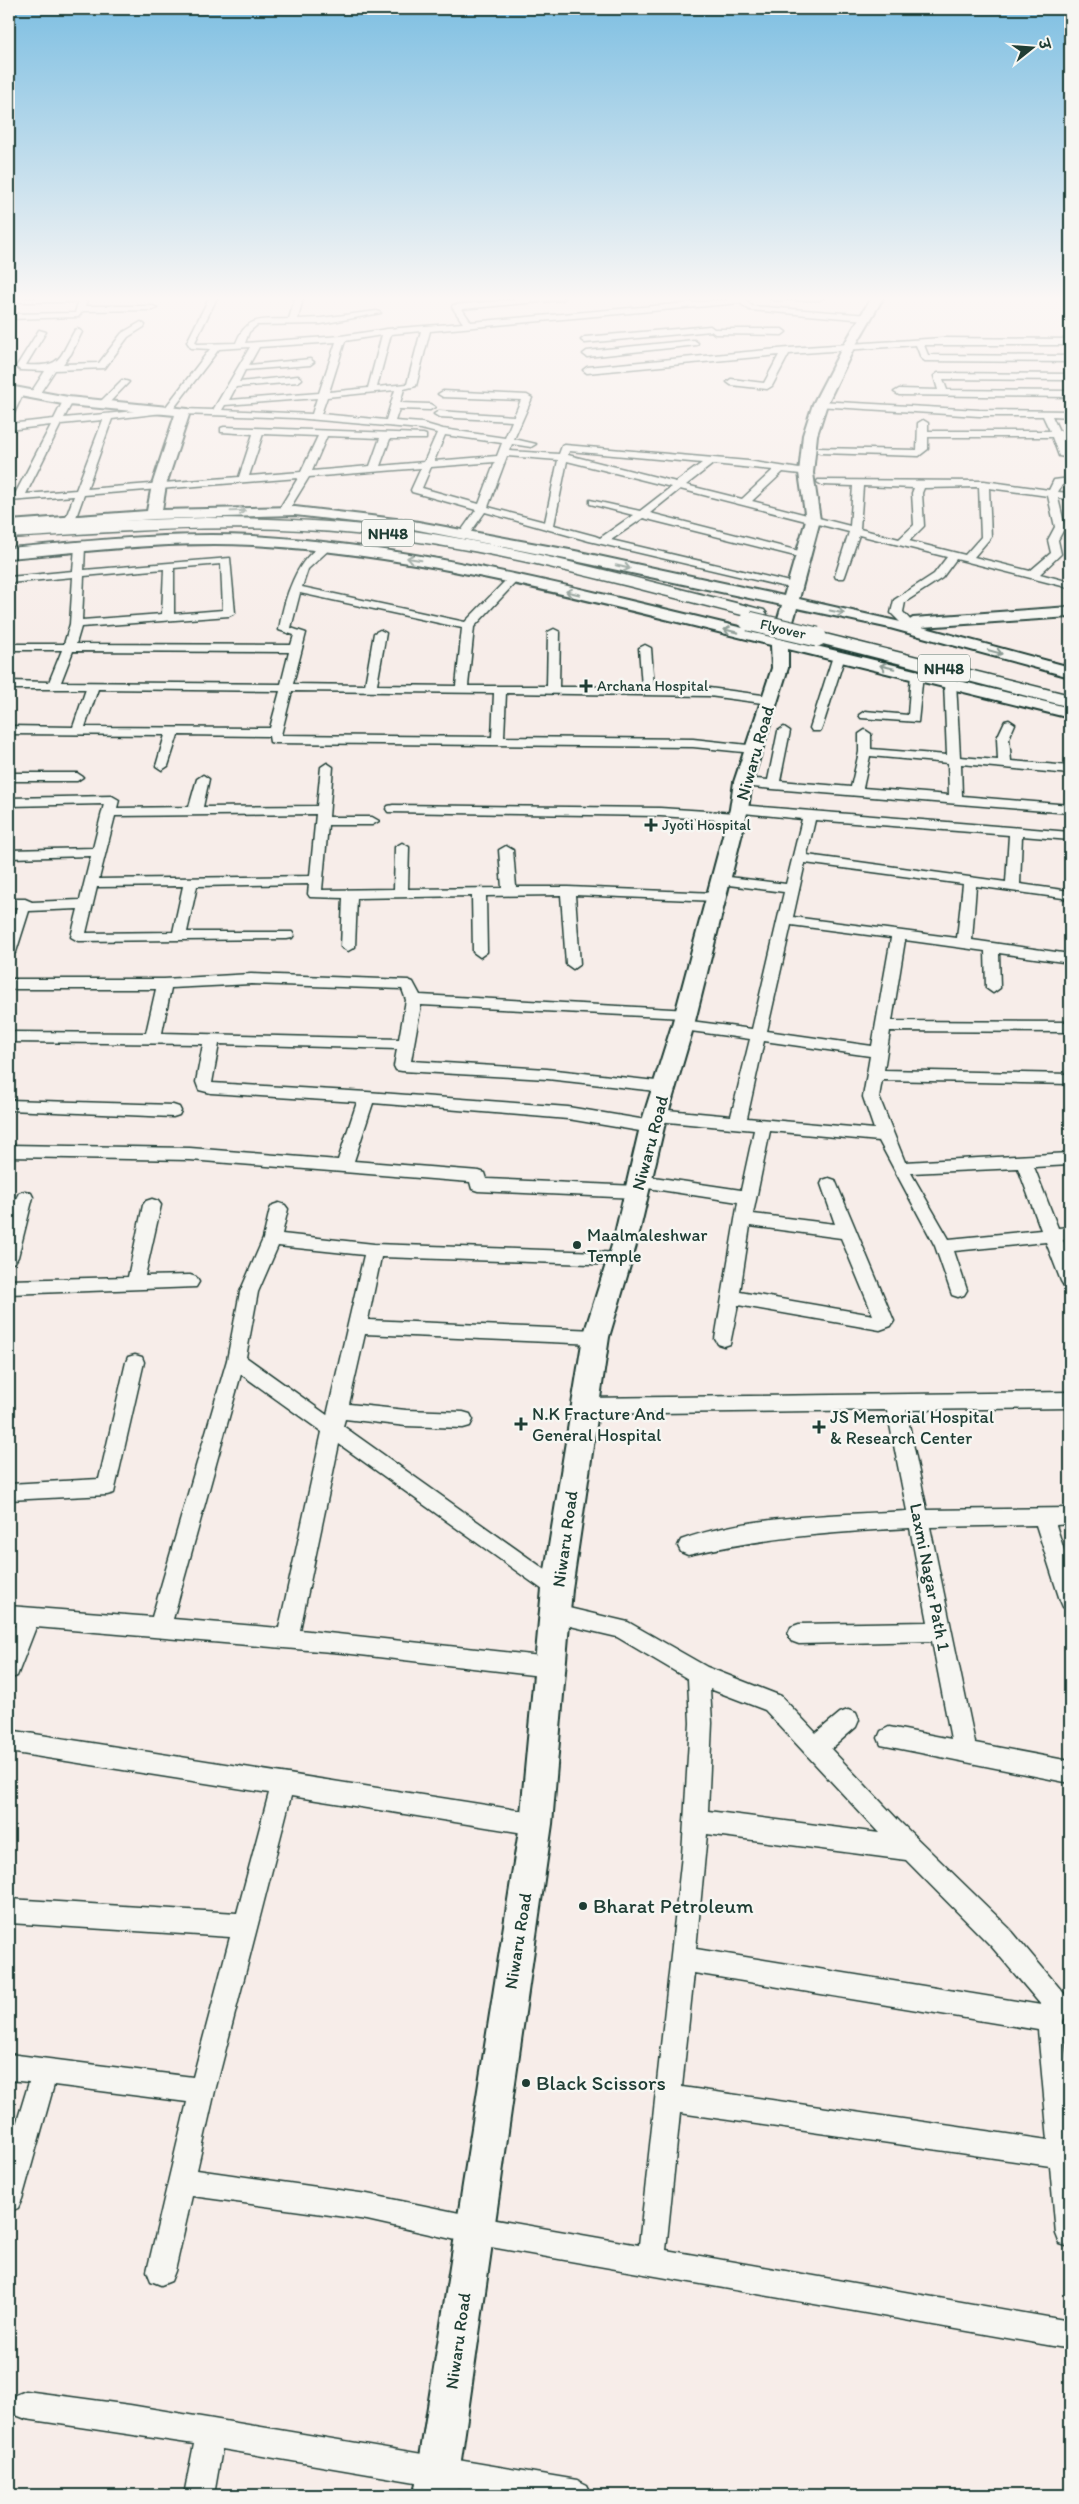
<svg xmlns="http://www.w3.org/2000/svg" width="1079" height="2504" font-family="Itim,'Playpen Sans Deva',sans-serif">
<rect width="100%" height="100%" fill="#f7ede9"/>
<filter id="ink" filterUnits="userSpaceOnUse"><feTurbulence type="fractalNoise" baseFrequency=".02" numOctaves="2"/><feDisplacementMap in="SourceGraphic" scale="10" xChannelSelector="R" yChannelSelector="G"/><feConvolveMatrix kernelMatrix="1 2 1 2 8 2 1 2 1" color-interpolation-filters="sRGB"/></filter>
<g filter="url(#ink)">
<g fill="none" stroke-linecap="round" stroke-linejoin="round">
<!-- street casing -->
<g stroke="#1f3d34" stroke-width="3">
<g id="street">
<path d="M18,298H85L87,300L85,306H153L157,308L153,310L83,311L78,317L9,319V314L75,313L78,302H20L16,300Z"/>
<path d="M209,298H217L195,342L197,344L236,343C247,315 263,320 289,319L295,298H303L298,319L321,318L377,311L381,313L321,324L257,325L249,332L245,343L341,336L387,329L463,323L452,307L453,305L533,298H565L561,300L462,309L471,322L745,298L752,306L869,315V319L866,320L750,310L740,303L430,331L416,386L404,389L400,403L430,404L435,407L430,410L399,409L395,421L422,423L443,429L505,438L512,421L439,417L434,414L439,411L514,416L521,400L443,397L438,394L443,391L527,395L532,398L514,439L536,444L531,447L512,444L509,451L559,454L562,446L565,445L748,461L806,470L811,473L809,475L783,472L752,501L850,526L853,486L822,485L817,482L818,480L984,481L1049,490L1054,480L1070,478V484L1062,485L1058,492L1070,493V499L1058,498L1065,527L1058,540L1061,554L1040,574L1070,582V588L956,559L942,578L905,602L903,612L913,623L907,626L903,625L891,613L894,600L934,574L947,557L859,535L845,576L844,578H836L835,576L849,532L680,489L650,513L807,553L808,555L803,558L643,518L611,540L798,584V588L794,589L589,541L485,512L468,536H460L459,534L476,510L412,492L411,490L421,468L309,477L287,513L283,514L278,511L298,478L84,495L75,520L70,523L65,520L74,496L9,501V495L15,494L51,425L9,430V424L54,419L63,401L68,398L73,401L64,418L165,408L210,349L191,348L187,342ZM421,331L407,384L377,387L391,334ZM382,335L368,388L329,392L345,341ZM336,342L319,393L229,400L236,387L298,382L302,379L298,376L239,382L245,370L310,365L314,362L310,359L249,365L259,347ZM250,347L213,410L183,409L180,410V414L296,418L421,429L437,433L424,462L380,466L390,439H426V435L423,434L224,427L221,428V432L253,434L239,477L87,489L112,419L171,412L219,349ZM395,390L386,420L321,414L327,397ZM317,398L312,414L222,410L225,405ZM103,420L76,490L26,494L61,424ZM263,434L318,436L301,472L249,476ZM445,435L502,443L497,456L434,461ZM327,436L380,438L370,466L312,471ZM569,451L702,463L676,482L568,455ZM507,456L558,460L545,522L488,507ZM567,461L671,487L640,511L590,500V504L633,515L600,538L595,536L554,525ZM495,462L479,504L422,488L431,467ZM713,464L773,470L742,499L686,485ZM863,486L914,488L912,493L914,525L899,539L860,529ZM979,487L981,537L965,555L909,541L924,526L922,493L924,488ZM989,488L1048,496L1055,527L1048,540L1051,553L1030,571L974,557L991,537Z"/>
<path d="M769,298H823L819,300H773Z"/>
<path d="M141,322L145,325L144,327L128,337L105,368L55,370L38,396L30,394L45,371L20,370L16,367L39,330L46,332L26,365C63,367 58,359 75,330L78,329L82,332L71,354L63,364L99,363L122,333Z"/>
<path d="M710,326L714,329H782L786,332L782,335L715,334L711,331L585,343L581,340L585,337Z"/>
<path d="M942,338L1070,339V345H924L928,355L1070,356V362L925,361L921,358L916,345L789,354L772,386L767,389L731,385L727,382L731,379L764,383L779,355L587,373L583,370L587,367L789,348Z"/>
<path d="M694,340L698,343L697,345L587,357L583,354L587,351Z"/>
<path d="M938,373L1070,374V380L943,379L947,390L1070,391V397L899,395L894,392L899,389L938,390L934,376Z"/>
<path d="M122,380L129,382L106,406H100V402Z"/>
<path d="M16,390L24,392L14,413L9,416V404Z"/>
<path d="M820,401L979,410L1070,411V417L1052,416L1059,431H1070V437H1062L1066,452H1070V458L1059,456L1052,437H928V449L919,456L820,453L817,452V448L917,450L918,423L923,420L928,423V431H1050L1043,416H979L817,406L815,404Z"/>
<path d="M80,544L85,547L84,570L230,558L235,613L229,616L81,627L76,644L291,645L294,635L279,630C283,603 297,552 327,544L332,547L308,569L302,587L465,622L509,577H517V581L474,627L468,686H547L548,632L554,629L560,632L559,687H642L639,648L645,645L651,648L654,687L709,688L770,696L776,700L770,704L709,696L506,693L504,737L693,739L757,746L759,749L753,753L693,747L274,743L270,742L269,736L178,735L168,766L162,770L156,766L165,735L9,734V726L73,727L86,689H9V681L49,682L62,650H9V644H64L70,624L73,577L9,583V577L73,571L75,547ZM221,564L223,610L174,614V568ZM164,569L162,614L82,620L84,576ZM300,593L462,628L456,686L377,685L386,633L380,630L374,633L365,685L293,684L306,633L291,628ZM73,651L289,652L281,684L61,682ZM98,689L280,691L270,728L85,727ZM292,691L494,693L492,737L281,735Z"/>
<path d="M839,653L845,656L822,728L820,731H812L810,728L833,656Z"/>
<path d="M917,670L923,674L918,722L861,718L859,715L865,711L908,715L911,674Z"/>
<path d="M950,678L956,682L960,757L998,760L997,738L1005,721L1009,720L1015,724L1009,738L1011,761L1070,766V774L961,764L962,796L1070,805V813L773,789L743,786L737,782L743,778L768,780L778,731L784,727L790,731L780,781L851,787L859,752V734L865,730L871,734V749L947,755L944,682ZM870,756L948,763L949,795L863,788Z"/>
<path d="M327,763L333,767L329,817H372L379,821L372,825H328L322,890L394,889L395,847L402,843L409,847L408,889L502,888L499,850L506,846L513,850L516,887H568L716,893L723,897L716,901L575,895L580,964L573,969L566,964L561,895L486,896L487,952L480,957L473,952L472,896L357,898L355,947L348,951L341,947L343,898L310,897L308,894L309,884L197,886L187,932H292L294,935L292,938L287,939L78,941L71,937L78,909L29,911L16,952L9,956V931L17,907H9V899H25L32,902L80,900L91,856L9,858V850L93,848L104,804L9,806V798L112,796L119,800L117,808L189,807L197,779L203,775L209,779L203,807L317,806L321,767ZM316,814L310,876L99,879L115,816ZM183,886L173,932L86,933L97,887Z"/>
<path d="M9,773H77L83,777L77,781H9Z"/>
<path d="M393,805L660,808L736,813L743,817L736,821L660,816L388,812L386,809L388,806Z"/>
<path d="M739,805L1070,832V840L1022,836L1020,884L1070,891V899L976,886L972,940L1070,954V963L999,953L1000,988L993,993L986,988L985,951L905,940L892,1021L1070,1022V1032L890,1031L884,1070L1070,1074V1084L882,1080L879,1097L905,1162L1070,1153V1165L1034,1167L1058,1228L1070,1227V1239L1063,1240L1070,1259V1288L1064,1286L1061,1281L1046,1242L954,1251L967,1290L964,1295L958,1297L952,1295L935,1246L879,1141L770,1131L753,1214L835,1224L821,1184L823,1180L829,1178L835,1180L894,1321L891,1326L880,1330L738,1305L730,1344L724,1346L718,1344L715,1339L738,1202L641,1187L645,1192L643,1196L637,1198L478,1191L472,1189L470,1182L190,1160L9,1157V1145L190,1148L338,1160L357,1102L211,1093L199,1090L196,1082L203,1044L9,1042V1032L146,1033L156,989H9V979H164L251,974L408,980L413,982L420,995L689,1010L692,1013L689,1016L684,1018L421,1005L411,1061L547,1069L665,1082L671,1083L673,1087L671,1091L665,1092L547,1079L402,1071L396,1070L394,1066L397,1049L219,1044L212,1083L367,1092L568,1107L652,1121L658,1123L660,1127L658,1131L652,1133L568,1119L373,1103L354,1161L479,1171L485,1173L487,1179L636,1186L632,1181L634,1177L640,1175L741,1190L754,1130L657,1121L651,1119L649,1115L651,1111L657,1109L731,1116L750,1039L683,1030L675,1025L683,1020L752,1029L784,892L721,884L714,880L721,876L786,884L802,819L734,812L732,809L734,806ZM815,820L1009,835L1006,882L807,855ZM805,863L963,884L957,938L793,917ZM791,925L891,938L872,1046L767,1031ZM251,984L402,989L406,1000L399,1039L162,1033L171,988ZM764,1041L870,1056L863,1097L874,1129L747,1118ZM1018,1168L1041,1230L949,1239L911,1173ZM750,1226L841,1238L873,1315L740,1292Z"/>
<path d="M9,1100L173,1105L179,1107L181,1111L179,1115L173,1117L9,1110Z"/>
<path d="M25,1191L31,1193L33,1197L18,1257L15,1262L9,1264C8,1241 7,1213 19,1193Z"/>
<path d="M152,1199L158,1201L161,1205L145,1276L190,1275L196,1277L199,1282L196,1287L9,1294V1280L128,1277L143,1205L146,1201Z"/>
<path d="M279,1203L285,1205L288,1209L282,1234L374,1244L626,1253L629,1258L626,1263L620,1265L381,1257L368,1320L596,1330L602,1332L605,1337L602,1342L596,1344L365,1334L349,1404L406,1410L463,1412L470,1414L473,1420L470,1426L463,1428L406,1426L345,1419L343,1426L564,1583L567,1589L564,1595L557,1598L550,1595L339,1444L300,1630L550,1657L558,1660L561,1667L558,1674L550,1677L343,1653L36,1627L17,1676L9,1679V1641L15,1625L9,1624V1606L152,1617L227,1360L240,1292L263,1239L270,1209L273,1205ZM278,1246L364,1255L327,1415L246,1357L258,1292ZM241,1374L322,1432L279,1628L173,1619Z"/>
<path d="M135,1355L142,1357L144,1362L114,1493L107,1495L9,1500V1484L99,1479L126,1362L128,1357Z"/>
<path d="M1070,1392V1408L906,1410L927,1510L1070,1508V1524L1056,1525L1070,1569V1609L1063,1607L1060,1600L1036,1525L930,1527L975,1743L1070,1761V1783L881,1745L878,1738L881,1731L889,1727L951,1739L932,1641L799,1644L791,1641L788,1634L791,1627L799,1624L928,1622L910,1528C835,1532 761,1538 688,1555L681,1552L678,1546L681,1540C749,1515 835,1515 907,1511L887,1410L585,1414L578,1411L575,1406L578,1401L585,1398Z"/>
<path d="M556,1605L628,1622L707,1667L781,1696L816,1733L840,1713L848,1710L856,1713L859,1720L856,1727L831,1749L899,1821L1010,1929L1067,1997L1070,2006L1063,2021L1070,2098V2247L1060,2244L1056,2234L1050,2166L680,2113L666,2250L1070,2321V2349L474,2244L367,2220L192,2196L175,2271L171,2281L161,2285L151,2281L147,2271L187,2102L54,2085L22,2199L18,2208L9,2212V2148L29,2082L9,2080V2054L193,2077L230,1937L9,1923V1899L237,1913L269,1793L9,1752V1730L536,1813L544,1816L548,1824L544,1832L536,1835L291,1796L215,2091L197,2170L367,2194L474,2216L639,2245L682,1855L690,1723L688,1679L617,1637L549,1621L545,1614L549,1607ZM710,1689L765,1710L879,1833L708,1811L712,1723ZM707,1834L906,1860L992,1947L1041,2005L696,1949ZM694,1973L1038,2030L1048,2140L682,2087Z"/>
<path d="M26,2391L130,2405L577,2480L587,2485L592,2495H492L222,2449L214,2495H184L194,2444L26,2419L16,2415L12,2405L16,2395Z"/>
</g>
</g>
<!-- secondary casing -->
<g stroke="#1f3d34" stroke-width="4">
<path id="secondary" d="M871,298H883L854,348L827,404L817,435L813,473L820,520L799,599L905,623L913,618L1070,607V617L922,627L1070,667V677L890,628L797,608L788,639L1070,708V718L788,649V668L752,782L748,809L694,1025L664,1127L637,1242L609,1337L572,1589L552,1824L456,2495H414L520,1824L542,1589L583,1337L613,1242L640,1127L672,1025L730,809L734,782L772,668L771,645C600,604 429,555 253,545C171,541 90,551 9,558V548C90,541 171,532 253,536C430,546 601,595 773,635L782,605L575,561L413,529L295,515L154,519L9,529V521L147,511L152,485L175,415L68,405L9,394V386L68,397L188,409L190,412L166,485L162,510L295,507L413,521L575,551L784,596L806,520L799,473L803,435L813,404L842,348Z"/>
</g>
<!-- highway casing -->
<g stroke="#1f3d34" stroke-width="3">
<g id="highway">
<path d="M207,518C274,518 341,521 407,530C528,548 646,581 764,610L767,614L764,618L758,619C625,586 492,547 355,534C239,522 125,531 9,538V528L108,521Z"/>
<path d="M817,632L1070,695V707L811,641L808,637L811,633Z"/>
</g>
</g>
<!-- street -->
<use href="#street" fill="#f6f6f2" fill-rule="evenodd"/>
<!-- secondary -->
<use href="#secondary" fill="#f6f6f2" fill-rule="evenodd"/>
<!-- highway -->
<use href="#highway" fill="#f6f6f2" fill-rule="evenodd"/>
<!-- highway-bridge casing -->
<g stroke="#1f3d34" stroke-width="21" stroke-linecap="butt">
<path id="highway-bridge" d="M749,621L817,637"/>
</g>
<!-- highway-bridge -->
<use href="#highway-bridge" stroke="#f6f6f2" stroke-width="19"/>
</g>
<!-- one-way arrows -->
<defs><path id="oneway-shaft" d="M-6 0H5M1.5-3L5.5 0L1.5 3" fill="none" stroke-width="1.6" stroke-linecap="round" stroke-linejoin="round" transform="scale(1.25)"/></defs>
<g stroke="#8a9a93">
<use href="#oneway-shaft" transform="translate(238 511) rotate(-2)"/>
<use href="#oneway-shaft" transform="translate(414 559) rotate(-171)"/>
<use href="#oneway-shaft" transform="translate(623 567) rotate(13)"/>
<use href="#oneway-shaft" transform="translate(573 593) rotate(-167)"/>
<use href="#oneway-shaft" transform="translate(837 612) rotate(12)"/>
<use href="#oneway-shaft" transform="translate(731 631) rotate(-167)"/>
<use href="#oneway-shaft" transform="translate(995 652) rotate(15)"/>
<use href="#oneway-shaft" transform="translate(887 667) rotate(-167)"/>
</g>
</g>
<!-- sky -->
<linearGradient id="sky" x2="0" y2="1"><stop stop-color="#7ebfe2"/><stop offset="0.46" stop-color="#fbf7f5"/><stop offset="1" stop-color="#fbf7f5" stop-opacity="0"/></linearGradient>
<rect width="1079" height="649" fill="url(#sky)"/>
<!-- markers -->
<g fill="#1f3d34" stroke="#f6f6f2" stroke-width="2">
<path d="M583.5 678.5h5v5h5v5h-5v5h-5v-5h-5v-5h5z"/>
<path d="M648.5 817.5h5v5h5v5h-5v5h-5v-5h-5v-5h5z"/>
<circle cx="577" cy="1245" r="5"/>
<path d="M518.5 1416.5h5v5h5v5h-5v5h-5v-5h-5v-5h5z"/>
<path d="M816.5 1419.5h5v5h5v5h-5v5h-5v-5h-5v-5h5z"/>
<circle cx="583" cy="1906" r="5"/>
<circle cx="526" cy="2083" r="5"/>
</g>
<g text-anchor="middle" stroke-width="5" stroke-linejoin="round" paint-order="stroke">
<!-- far-street labels -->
<g font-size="15" fill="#1f3d34" stroke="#f6f6f2">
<text transform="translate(783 629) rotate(13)" y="5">Flyover</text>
</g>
<!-- far-poi labels -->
<g font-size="15" fill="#1f3d34" stroke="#f6f6f2" text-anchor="start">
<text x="597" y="691">Archana Hospital</text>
<text x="662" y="830">Jyoti Hospital</text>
</g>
<!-- shield labels -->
<g fill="#f6f6f2" stroke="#60746d" stroke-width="1">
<rect x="362" y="519.5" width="52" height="27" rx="4"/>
<rect x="918" y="654.5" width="52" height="27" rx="4"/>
</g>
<g font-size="16" font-weight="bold" fill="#1f3d34">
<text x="388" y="539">NH48</text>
<text x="944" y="674">NH48</text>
</g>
<!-- street labels -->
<g font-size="18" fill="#1f3d34" stroke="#f6f6f2">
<text transform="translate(755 753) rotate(-74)" y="6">Niwaru Road</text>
<text transform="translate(650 1143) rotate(-75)" y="6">Niwaru Road</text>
<text transform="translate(565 1539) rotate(-82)" y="6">Niwaru Road</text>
<text transform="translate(930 1577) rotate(79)" y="6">Laxmi Nagar Path 1</text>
<text transform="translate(518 1941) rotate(-81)" y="6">Niwaru Road</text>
<text transform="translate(458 2341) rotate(-82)" y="6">Niwaru Road</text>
</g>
<!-- poi labels -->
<g font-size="18" fill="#1f3d34" stroke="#f6f6f2" text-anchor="start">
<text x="587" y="1241">Maalmaleshwar<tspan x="587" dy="21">Temple</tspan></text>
<text x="532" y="1420">N.K Fracture And<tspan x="532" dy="21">General Hospital</tspan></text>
<text x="830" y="1423">JS Memorial Hospital<tspan x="830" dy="21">&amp; Research Center</tspan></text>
</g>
<!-- near-poi labels -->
<g font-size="21" fill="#1f3d34" stroke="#f6f6f2" text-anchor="start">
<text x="593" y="1913">Bharat Petroleum</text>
<text x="536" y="2090">Black Scissors</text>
</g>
</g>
<!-- margin -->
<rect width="1079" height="2504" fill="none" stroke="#f6f6f2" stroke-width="30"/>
<rect x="15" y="15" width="1049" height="2474" fill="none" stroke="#1f3d34" stroke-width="2" filter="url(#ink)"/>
<!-- north arrow -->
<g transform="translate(1032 48) rotate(73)" stroke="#f6f6f2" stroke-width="4" paint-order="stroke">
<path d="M0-4L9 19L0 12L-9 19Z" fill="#1f3d34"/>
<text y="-8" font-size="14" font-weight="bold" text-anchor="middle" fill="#1f3d34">उ</text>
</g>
</svg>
